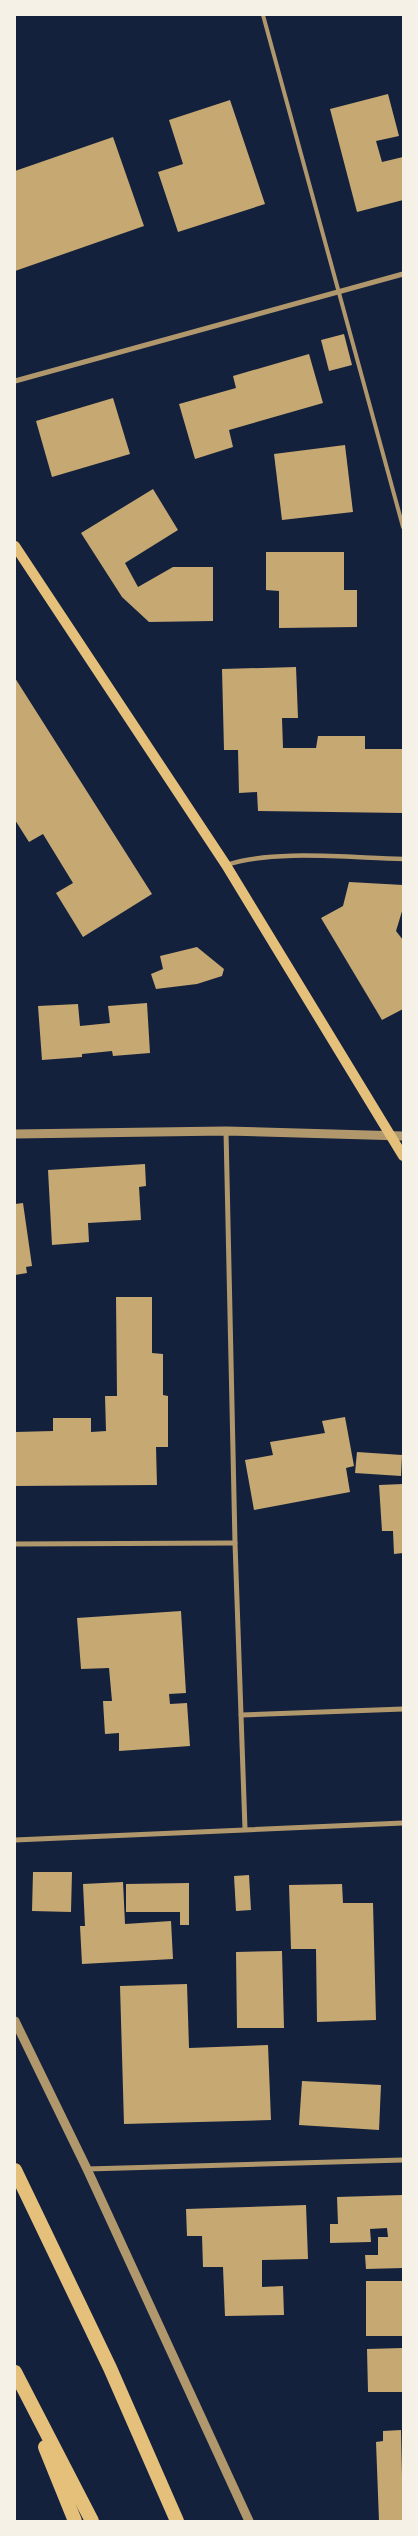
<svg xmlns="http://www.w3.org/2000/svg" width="418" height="2536" font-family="'Open Sans',sans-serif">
<rect width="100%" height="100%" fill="#14213d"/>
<!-- building -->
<g fill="#c6a872">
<path d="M388,94L399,136L376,141L382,162L403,157V200L357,212L330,109Z"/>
<path d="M230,100L265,204L178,232L158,172L183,164L169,120Z"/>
<path d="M113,137L144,226L15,271V171Z"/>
<path d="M344,334L352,365L329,371L321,340Z"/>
<path d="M309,354L323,403L229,430L233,447L195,459L179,404L236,388L233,376Z"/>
<path d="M113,398L130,454L52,477L36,421Z"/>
<path d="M345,445L353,512L282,520L274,454Z"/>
<path d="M153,489L178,530L125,563L138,587L173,567H213V621L149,622L122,597L81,533Z"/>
<path d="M266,552H344V590H357V627L279,628V591L266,590Z"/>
<path d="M296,667L298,718H282L283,748H316L318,736H365V749H403V813L258,811L257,792L239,793L238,750H224L222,669Z"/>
<path d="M15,678L152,894L83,937L56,893L73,883L43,834L29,842L15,820Z"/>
<path d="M349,882L403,885V908L396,931L403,940V1009L382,1020L321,918L343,906Z"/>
<path d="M197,947L224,969L222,976L197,984L156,989L151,974L163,969L160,956Z"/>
<path d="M147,1003L150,1053L113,1056L112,1051L82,1054V1057L42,1060L38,1006L78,1004L80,1026L110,1023L108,1006Z"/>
<path d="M145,1164L146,1186L139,1187L141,1220L88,1223L89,1242L52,1245L48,1170Z"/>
<path d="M23,1203L32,1266L26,1267L27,1273L15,1275V1204Z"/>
<path d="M116,1297H152V1353L163,1354V1395L168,1396V1447H156L157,1485L15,1486V1432L53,1431V1418H91V1432L106,1431L105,1396H117Z"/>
<path d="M345,1417L354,1466L346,1468L350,1492L254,1510L245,1460L273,1455L270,1442L325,1433L322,1421Z"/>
<path d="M357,1452L402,1455L401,1476L355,1473Z"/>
<path d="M403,1484V1553L394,1554L393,1531H382L379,1485Z"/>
<path d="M181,1611L186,1693L169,1694L170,1704L187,1703L190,1746L119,1751V1733L105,1734L103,1701H112L109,1668L81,1669L77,1618Z"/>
<path d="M33,1872H72L71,1912L32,1911Z"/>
<path d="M249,1875L251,1910L236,1911L234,1876Z"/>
<path d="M123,1882L125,1924L171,1921L173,1959L82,1964L80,1926H85L83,1884Z"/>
<path d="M189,1883V1925H180V1912H126V1884Z"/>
<path d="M342,1884L343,1903H373L376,2020L317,2022L316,1949H291L289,1885Z"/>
<path d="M282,1951L284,2028H237L236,1952Z"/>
<path d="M187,1984L189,2048L268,2045L271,2120L124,2124L120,1986Z"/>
<path d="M302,2081L381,2085L379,2130L299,2125Z"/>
<path d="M403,2195V2268L366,2269L365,2255H378V2237H388L387,2228L370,2229L371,2242L330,2243V2224H338L337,2197Z"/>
<path d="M306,2205L308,2259L262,2260V2287L283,2286L284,2315L225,2316L223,2267H203L202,2236H187L186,2209Z"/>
<rect x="366" y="2281" width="37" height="55"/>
<path d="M403,2348V2392H368L367,2349Z"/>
<path d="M401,2430L403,2521H379L376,2442L383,2441V2431Z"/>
</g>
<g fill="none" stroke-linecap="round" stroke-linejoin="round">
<!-- service -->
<path stroke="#b1986c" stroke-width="4" d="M263,15L403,527"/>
<!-- pedestrian -->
<path stroke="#b1986c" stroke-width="4.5" d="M226,865C275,849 351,858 403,859"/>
<!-- minor -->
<g stroke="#b1986c" stroke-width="5">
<path d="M15,381L403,274"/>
<path d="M226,1131L235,1543L245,1829"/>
<path d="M15,1544L235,1543"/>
<path d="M241,1715L403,1709"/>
<path d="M15,1840L403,1823"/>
<path d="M87,2169L403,2160"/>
</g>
<!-- tertiary -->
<g stroke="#b1986c" stroke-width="9">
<path d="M15,1134L226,1131L403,1136"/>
<path d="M15,2021L87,2169L249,2521"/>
</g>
<!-- secondary -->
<path stroke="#e5c07b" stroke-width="10" d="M15,546L226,865L403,1156"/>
<!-- trunk -->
<g stroke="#e5c07b" stroke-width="14">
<path d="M15,2170L110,2368L177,2521"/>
<path d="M15,2372L92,2521"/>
<path d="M45,2447L75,2521"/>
</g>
</g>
<!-- border -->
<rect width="418" height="2536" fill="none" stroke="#f6f1e7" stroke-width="32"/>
</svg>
